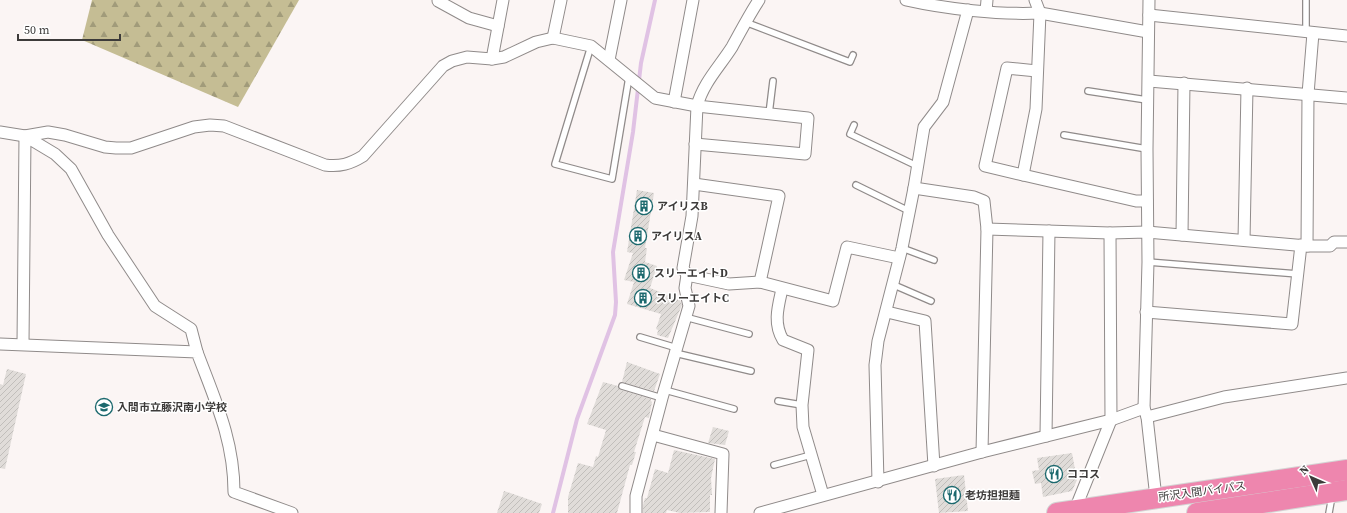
<svg xmlns="http://www.w3.org/2000/svg" width="1347" height="513" font-family="'Source Serif 4','Noto Sans JP',serif">
<defs>
<pattern id="forest-firs" width="22" height="20" patternUnits="userSpaceOnUse"><rect width="22" height="20" fill="#c5bd94"/><path d="M5 1l3.5 6h-7zM16 11l3.5 6h-7z" fill="#a19b7a"/></pattern>
<pattern id="building-hatch" width="6" height="6" patternUnits="userSpaceOnUse"><rect width="6" height="6" fill="#e0dcd9"/><path d="M-1 1l2-2M0 6l6-6M5 7l2-2" fill="none" stroke="#c1bebb"/></pattern>
</defs>
<rect width="100%" height="100%" fill="#fbf5f4"/>
<!-- forest -->
<path fill="url(#forest-firs)" d="M92,0H299L238,107L82,40Z"/>
<g fill="none" stroke-linecap="round" stroke-linejoin="round">
<!-- stream -->
<path stroke="#e0c2e4" stroke-width="4" d="M553,513L577,419L615,315L616,302L613,252L633,132L641,63L655,0"/>
</g>
<!-- building -->
<g fill="url(#building-hatch)">
<path d="M637,190L654,193L645,248H647L645,262L657,266L650,288L680,300L682,305L668,338L657,335L658,330L656,329L661,314L627,304L634,282L624,280L633,253L627,252Z"/>
<path d="M627,362L660,374L654,391L622,382Z"/>
<path d="M7,369L26,374L5,469L0,468V384L3,385Z"/>
<path d="M603,382L618,386L621,390L651,399V401L652,402L649,418L645,417L634,452H636L632,465H630L617,513H568V497L578,463L593,467L596,456L598,457L606,430L587,424Z"/>
<path d="M713,427L729,431L725,445L708,443Z"/>
<path d="M674,450L715,459L711,478L712,495H710V512L680,513L667,510L666,513H643V505L645,498H647L655,469L668,473Z"/>
<path d="M1072,453L1077,480L1072,491L1043,497L1041,483L1035,484L1032,471L1039,470L1037,458Z"/>
<path d="M964,475L968,511L939,513L935,479Z"/>
<path d="M504,491L542,504L539,513H497Z"/>
</g>
<g fill="none" stroke-linecap="round" stroke-linejoin="round">
<!-- lane casing -->
<g stroke="#908b8a" stroke-width="8">
<g id="lane">
<path d="M745,22L850,62L853,55"/>
<path d="M1306,31V0"/>
<path d="M591,46L555,164L612,179L629,77"/>
<path d="M1088,91L1147,100"/>
<path d="M769,114L773,81"/>
<path d="M854,125L850,134L917,166"/>
<path d="M1064,135L1147,149"/>
<path d="M856,185L909,211"/>
<path d="M902,248L934,260"/>
<path d="M1148,262L1298,274"/>
<path d="M894,285L931,301"/>
<path d="M685,317L749,334"/>
<path d="M640,337L677,348"/>
<path d="M675,353L751,371"/>
<path d="M622,386L662,398"/>
<path d="M665,390L734,409"/>
<path d="M778,401L802,405"/>
<path d="M774,465L811,455"/>
<path d="M1329,513L1332,496"/>
</g>
</g>
<!-- street casing -->
<g stroke="#908b8a" stroke-width="13">
<g id="street">
<path d="M439,0L438,1L469,18L498,26"/>
<path d="M759,0C749,15 741,31 732,47C720,66 703,83 697,106L692,216L683,268L687,275L729,284L760,282L833,301L847,247L899,258"/>
<path d="M906,0C946,9 999,15 1040,13L1148,32"/>
<path d="M1035,0L1040,13L1036,109L1023,175L1136,201H1147"/>
<path d="M1149,0L1147,149L1148,262L1144,408L1147,417L1156,498"/>
<path d="M986,11L987,0"/>
<path d="M1149,15L1347,36"/>
<path d="M553,38L561,0"/>
<path d="M492,59L503,0"/>
<path d="M609,60L621,0"/>
<path d="M1149,81L1347,98"/>
<path d="M674,102L693,0"/>
<path d="M0,132L25,136L48,132L65,135L105,147L116,148H131L194,127L210,125L224,126L325,165C340,167 350,164 363,156L443,66L452,61L467,57L492,59L504,57L536,42L553,38L591,46L655,98L697,106L808,118L805,154L695,144"/>
<path d="M1023,175L985,166L1007,68L1037,71"/>
<path d="M694,184L779,196L760,282"/>
<path d="M914,188L974,197L984,201L987,229L982,452"/>
<path d="M987,229L1110,233L1147,232L1307,246H1330L1334,242H1347"/>
<path d="M1182,235L1184,83"/>
<path d="M1244,240L1247,88"/>
<path d="M1307,246L1308,94L1313,33"/>
<path d="M782,289C778,307 773,323 783,340L808,350L802,405L803,427L823,495"/>
<path d="M887,312L925,321L934,466"/>
<path d="M1146,312L1292,324L1301,245"/>
<path d="M0,344L197,352C215,400 234,440 234,492L292,513"/>
<path d="M23,344L25,136L55,154L71,169L108,235L155,306L191,329L197,352"/>
<path d="M1147,417L1224,397L1347,378"/>
<path d="M653,435L723,454L721,513"/>
<path d="M1046,436L1049,231"/>
<path d="M878,482L875,365L878,341L902,248L914,188L924,127L943,102L968,10"/>
<path d="M1074,512L1111,420L1110,233"/>
<path d="M636,513V496L662,398L689,306L685,288L687,275"/>
<path d="M760,513L982,452L1111,420L1144,408"/>
</g>
</g>
<!-- highway casing -->
<g stroke="#d4d4d4" stroke-width="22">
<g id="highway">
<path d="M1057,513L1347,470"/>
<path d="M1197,513L1347,490"/>
</g>
</g>
<!-- lane -->
<use href="#lane" stroke="#fff" stroke-width="5.5"/>
<!-- street -->
<use href="#street" stroke="#fff" stroke-width="11"/>
<!-- highway -->
<use href="#highway" stroke="#ee86ae" stroke-width="20"/>
</g>
<!-- icons -->
<defs>
<g id="building-ring" transform="scale(0.9)"><circle r="9.5" fill="#fff" stroke="#1c696e" stroke-width="1.5"/><path d="M-4-6H4V6H1V3H-1V6H-4ZM-2.5-4.3h1.7v1.8h-1.7ZM.8-4.3h1.7v1.8H.8ZM-2.5-1h1.7V.8h-1.7ZM.8-1h1.7V.8H.8Z" fill="#1c696e"/></g>
<g id="school-ring" transform="scale(0.9)"><circle r="9.5" fill="#fff" stroke="#1c696e" stroke-width="1.5"/><path d="M0-5L7-2L0 1L-7-2ZM-4 1L0 2.5L4 1V4Q0 6-4 4Z" fill="#1c696e"/></g>
<g id="restaurant-ring" transform="scale(0.9)"><circle r="9.5" fill="#fff" stroke="#1c696e" stroke-width="1.5"/><path d="M-5-6h1v4h1v-4h1v4h1v-4h1v5L-1.5 .5V6h-2V.5L-5-1ZM5-6V6H3V1.5H1.5Q1.5-4 5-6Z" fill="#1c696e"/></g>
</defs>
<g fill-rule="evenodd">
<use href="#building-ring" x="644" y="206"/>
<use href="#building-ring" x="638" y="236"/>
<use href="#building-ring" x="641" y="273"/>
<use href="#building-ring" x="643" y="298"/>
<use href="#school-ring" x="104" y="407"/>
<use href="#restaurant-ring" x="1054" y="474"/>
<use href="#restaurant-ring" x="952" y="495"/>
</g>
<g text-anchor="middle" stroke-width="3" stroke-linejoin="round" paint-order="stroke">
<!-- poi labels -->
<g font-size="11" font-weight="bold" fill="#3d3b3a" stroke="#fff" text-anchor="start">
<text x="657" y="210">アイリスB</text>
<text x="651" y="240">アイリスA</text>
<text x="654" y="277">スリーエイトD</text>
<text x="656" y="302">スリーエイトC</text>
<text x="117" y="411">入間市立藤沢南小学校</text>
<text x="1067" y="478">ココス</text>
<text x="965" y="499">老坊担担麺</text>
</g>
<!-- street labels -->
<g font-size="11" fill="#3d3b3a" stroke="#fff">
<text transform="translate(1202 491) rotate(-8)" y="4">所沢入間バイパス</text>
</g>
</g>
<!-- north arrow -->
<g transform="translate(1311 477) rotate(315)" stroke="#ffffff" stroke-width="3" paint-order="stroke">
<path d="M0-3L7 15L0 10L-7 15Z" fill="#3d3b3a"/>
<text y="-6" font-size="11" font-weight="bold" text-anchor="middle" fill="#3d3b3a">N</text>
</g>
<!-- scale -->
<path d="M18 34v6h102v-6" fill="none" stroke="#3d3b3a" stroke-width="2"/>
<text x="24" y="34" font-size="12" fill="#3d3b3a" stroke="#ffffff" stroke-width="3" paint-order="stroke">50 m</text>
</svg>
